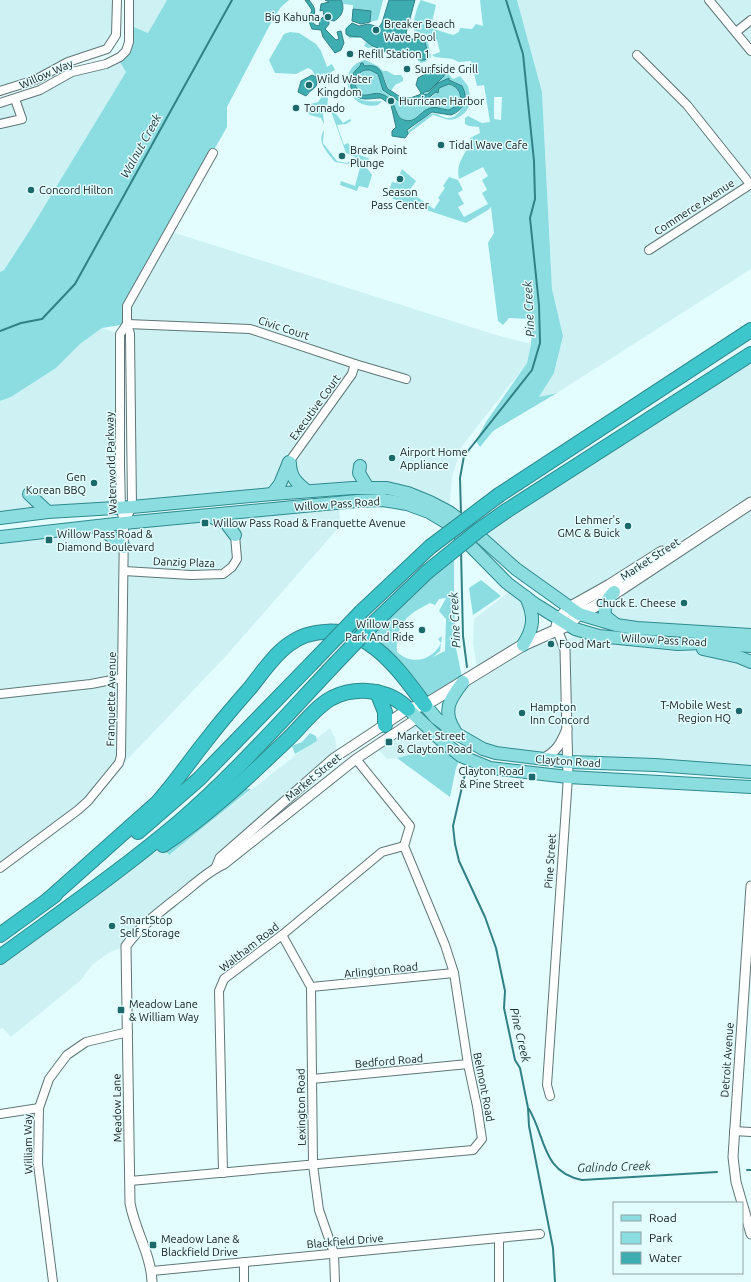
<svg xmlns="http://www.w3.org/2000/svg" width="751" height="1282" font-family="Ubuntu,sans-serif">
<rect width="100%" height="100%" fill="#e3fdfe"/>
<!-- built -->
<g fill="#cef2f3">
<path d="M0,0H117L111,45L0,91Z"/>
<path d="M129,0H167L148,33L129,25Z"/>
<path d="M517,0H751V269L557,393L539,397L554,373L563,336L552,289L542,92Z"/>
<path d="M118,59L126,72L30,230L4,270L0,272V103L72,72Z"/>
<path d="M169,231L496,335L531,344L527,363L462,446L452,477L449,512L387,488L132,507L127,324L132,294Z"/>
<path d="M102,328L120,334L121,508L0,518V401L11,397L56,368L80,344Z"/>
<path d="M751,354V495L610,585L569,608L479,530Z"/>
<path d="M339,502L340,526L225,657L88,801L0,868V537Z"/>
<path d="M751,503V635L637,628L605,616L606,600Z"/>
<path d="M514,588L526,596L530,621L524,645L556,644L585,632L678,644L751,662V772L496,753L446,721L454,700L478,673L473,644L474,619Z"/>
<path d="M416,719L447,745L397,758L387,759L375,746Z"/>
<path d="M330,728L335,738L339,762L181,895L126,946L110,952L92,965L81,980L11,1037L3,1028L0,1029V958L142,859L164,849L169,855Z"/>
</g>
<!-- green -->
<g fill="#8cdde1" fill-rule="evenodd">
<path d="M167,0H289L281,7L273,19L227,107V127L132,294L127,324L102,328L80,344L56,368L11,397L0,401V272L4,270L30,230L126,72L118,59L123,56L129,25L148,33Z"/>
<path d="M341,0H383L378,20L370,22L371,11L353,9V5L343,4Z"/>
<path d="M421,0L436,5L432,22L434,29L453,35L459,32L460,28L472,29L476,24L483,26L480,0H517L542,92L552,289L563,336L554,373L539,397L557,393L493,431L480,447L476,441L486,422L527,363L531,344L532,332L529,319L509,318L503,325L498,321L488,243L494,233L491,207L488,210L466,223L393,199L389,191L392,182L396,183L402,169L416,181L409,191L434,209L440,200L438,198L445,188L443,186L449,177L458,180L463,190L458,193L464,204L458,207L464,217L488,204L482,193L487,190L482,180L488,176L483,167L459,179C455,159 469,154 470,138L480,133L479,127L469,126L465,124V118L468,116L482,123L490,122L484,85L477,86L471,61L459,62L452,59L435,57L432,55L440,52L437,40L428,42L429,38L427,35C423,33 417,34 414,30C411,27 418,3 421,0ZM494,97H502L501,120L494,119Z"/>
<path d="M350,23L348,28L349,36C369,36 368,46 386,51C394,54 404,50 411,54C417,57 418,60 425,60L429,56L423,38L427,37L431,57L425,62L421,63L413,56L403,54V59H400L393,54L377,51L378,49L374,47L368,48L364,46L366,42L361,38H350L346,35L345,29Z"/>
<path d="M290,32L299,33L316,44L321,51L327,67L332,64L335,70L331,72L335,82L328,83L326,81L324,73L316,77L312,70L308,68L296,74L275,73L269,60L284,34Z"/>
<path d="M365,60L378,66L383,71H387L394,75H401L403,78V81L395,85L391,91C380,77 389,73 367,65L356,70L349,83C350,102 368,102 382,101L378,105C345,112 336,66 365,60Z"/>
<path d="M437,65L441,66L453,79L460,76L468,86L470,96L465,95V92L446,80C439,84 430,94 423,95L424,92L429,91L444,76V72L441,69L435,68L428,73L427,72L428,68L429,70L431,66Z"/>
<path d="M363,70H370L378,74L385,92L397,101L405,103L427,99L434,95L439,88L449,84C459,87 462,94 460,104L449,110C442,110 436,105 428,109C420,112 414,124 404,120C393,116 397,99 381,94C375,92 368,96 362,95C353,87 353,77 363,70Z"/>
<path d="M326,91L328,99L327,107L334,111L343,123L350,119L351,121L346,124L337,125L344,145L348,143C352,151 361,157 369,158L367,168L372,175L368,188L359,186L357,191L340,185L341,181L355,186L362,160L358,159L348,164L335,162C328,153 316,142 324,130L323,143L337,161L347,163L356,157L346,153L332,114L329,110L323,112L324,124L321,118L310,115L306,111L307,105L318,102Z"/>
<path d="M465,99L471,100C470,111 457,123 445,119C441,118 438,116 433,115L408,134V131C416,126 423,117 431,114C437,112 441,117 447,118C457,119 464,107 465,99Z"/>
<path d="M454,549V592L452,594L454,600L456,648L463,682L425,705L367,642L376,621ZM446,598L439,611L446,619L445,651L433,657L440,651L442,636L438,639L441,643C433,660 412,666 397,652C396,624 406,615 430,603L435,605L439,599Z"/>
<path d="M481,580L501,596L473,615L469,588Z"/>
<path d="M310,733L316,736L317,741L295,754L292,746L302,742Z"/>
<path d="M447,745L461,756L456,768L450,797L397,758Z"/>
<path d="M237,788L251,789L169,855L164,849Z"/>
</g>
<!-- water -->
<g fill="#3eadb2" stroke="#308185" fill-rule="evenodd">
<path d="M305,0H309C316,9 316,10 312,21L315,25L319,26L320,20L324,16L323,10L320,11L321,4L329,2L325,0H341C345,8 343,16 334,21L329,20V24L325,29L336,40L339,39L337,32L341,31L344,43L341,50L335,53L323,37L321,30L312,29L308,19L312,10Z"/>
<path d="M389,0H415L406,33L412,39H424L429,56L425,60H420L409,53L384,51L371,45L361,37L349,36L346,34V29L352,23L359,26L368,24L379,27L382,23Z"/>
<path d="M353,9L371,11L370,22L361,24L352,21Z"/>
<path d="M361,63H363L364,66C384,63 381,77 388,89L402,98L403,97L410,98L419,95L421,93L416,85L418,78L429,72L433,68L441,69L445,73L444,76L429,91L424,92L423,95L428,94L438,83L449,78V80L462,86C469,99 464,110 451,115L432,112L407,130L408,134L405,138L392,136V131L396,127L391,105L381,98C369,98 360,103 352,91C348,80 352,73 360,66ZM365,70H370L378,74L383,90L400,102L408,103L427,99L436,92L438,93L439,88L449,84C459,87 462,94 460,104L449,110C442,110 436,105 428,109C420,112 415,124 404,120C393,117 398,99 381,94C375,92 368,96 362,95C352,87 353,74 365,70Z"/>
<path d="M312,75L316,77C320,89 311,88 306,96L298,92L301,81Z"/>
</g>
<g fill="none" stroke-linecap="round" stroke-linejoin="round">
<!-- stream -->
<g stroke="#308185" stroke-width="2">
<path d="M0,331L21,323L42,319L75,284L232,0"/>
<path d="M461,514L460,478L464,456L532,370L540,343L539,305L530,218L535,199L534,161L523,54L506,0"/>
<path d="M461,551L463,636L467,667"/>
<path d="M465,774L453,826L455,844L459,861L485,917L496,948L505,991L504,1008L515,1060L520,1068L528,1108L529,1126L553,1248L555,1282"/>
<path d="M529,1109C546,1138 542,1172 582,1180L717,1172"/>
<path d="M747,1170H751"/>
</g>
<!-- minor casing -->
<g stroke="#5f7677" stroke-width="10">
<g id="minor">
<path d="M709,0L751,51"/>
<path d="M736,32L751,20"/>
<path d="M637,55L687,105L750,184"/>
<path d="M0,91L35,80L68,62L107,49L116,35L117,0"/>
<path d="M0,103L40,90L72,72L106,64L120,57L126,51L129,42V0"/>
<path d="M0,124L22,119L15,99"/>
<path d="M649,250L751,184"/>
<path d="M127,324L250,329L355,364L406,379"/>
<path d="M289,462L352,374L355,364"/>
<path d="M124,523L132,507L130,334L127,324V306L213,153"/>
<path d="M124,571L191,575L223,574L232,567L237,559L235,535"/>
<path d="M0,694L91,684L122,678"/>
<path d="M0,868L78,810L88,801L119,763L121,756L124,523L121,508L120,465V334L127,324"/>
<path d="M282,935L311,987L313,1165L319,1210L334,1253L335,1282"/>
<path d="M311,987L454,973"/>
<path d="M312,1079L468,1064"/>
<path d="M550,1096L547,1085L568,777"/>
<path d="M0,1114L39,1108"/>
<path d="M734,1131L751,1132"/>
<path d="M223,1173L219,991L224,979L282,935L382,852L404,846"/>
<path d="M130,1181L473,1150L482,1139L477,1106L468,1064L454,973L445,945L404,846L410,826L356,759"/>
<path d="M244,1262V1282"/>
<path d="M152,1271L540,1234"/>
<path d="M53,1282L38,1164L39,1108L49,1079L67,1055L86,1042L128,1032"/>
<path d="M499,1282V1238"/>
</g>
</g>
<!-- tertiary casing -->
<g stroke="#5f7677" stroke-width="11">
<g id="tertiary">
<path d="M557,629L565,650L568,777"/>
<path d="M542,759C557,752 561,743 567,729"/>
<path d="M216,868L220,858L334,758L408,709"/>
<path d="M751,886L733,1157L736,1182L751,1234"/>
<path d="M152,1282C151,1254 135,1231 130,1203L126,946C141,925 161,911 181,895C195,884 208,871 224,864L356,759L416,719"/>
</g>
</g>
<!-- secondary casing -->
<g stroke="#5f7677" stroke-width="13">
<g id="secondary">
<path d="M557,626L559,619L569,608L610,585L662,552"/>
<path d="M408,709L425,705L523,645L568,625L579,614L594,607L751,503"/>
</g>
</g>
<!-- primary casing -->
<g stroke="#2e8a8e" stroke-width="14">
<g id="primary">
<path d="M290,463C290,477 297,483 307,491"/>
<path d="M360,466L359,473L368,488"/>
<path d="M29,494L48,512"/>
<path d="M272,494L280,484L289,462"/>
<path d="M209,516L226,523L235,535"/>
<path d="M0,518L48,512L132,507L272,494L353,488H387L408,493L430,502L449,512L468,526L516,569L579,614L616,625L637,628L751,635"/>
<path d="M94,527L106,532L124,547"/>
<path d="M0,537L124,523L357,501L383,500L407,504L429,512L449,524L507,583L535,604L575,629L599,636L678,644L702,643L751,646"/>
<path d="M614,592C606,600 604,605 605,616L615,624"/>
<path d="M523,645C534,628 535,616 526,597"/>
<path d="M703,649L739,657L751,662"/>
<path d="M425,705L436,718L457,734L483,749L496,753L569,762L655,765L751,772"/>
<path d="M408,709L441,740L461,756L490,768L568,777L751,787"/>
<path d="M455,731C442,711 449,700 463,682"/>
</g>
</g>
<!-- motorway casing -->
<g stroke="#2e8a8e" stroke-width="16">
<g id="motorway">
<path d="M499,495L751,330"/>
<path d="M506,511L751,354"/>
<path d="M361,612L430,547"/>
<path d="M376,621L427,572"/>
<path d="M377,692L385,712V725"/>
<path d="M138,832L199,779L311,664"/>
<path d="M163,845C209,815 248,777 288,739C302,726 315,707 332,698C356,686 389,689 408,709"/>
<path d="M48,900L157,803C176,782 191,759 209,737C222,720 236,704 250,688C262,673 273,656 288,645C310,628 346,627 368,643C391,658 409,683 425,705"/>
<path d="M0,935L55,895"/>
<path d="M0,957C60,913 122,870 179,822C235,774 284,718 334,665"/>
</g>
</g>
<!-- minor -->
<use href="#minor" stroke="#fff" stroke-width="8"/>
<!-- tertiary -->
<use href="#tertiary" stroke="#fff" stroke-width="9"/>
<!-- secondary -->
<use href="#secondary" stroke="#fff" stroke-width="11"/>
<!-- primary -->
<use href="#primary" stroke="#8bdde0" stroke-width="12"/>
<!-- motorway -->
<use href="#motorway" stroke="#3dc7cc" stroke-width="14"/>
<!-- motorway-bridge casing -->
<g stroke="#2e8a8e" stroke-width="16" stroke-linecap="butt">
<g id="motorway-bridge">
<path d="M430,547L499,495"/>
<path d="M427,572L479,530L506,511"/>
<path d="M311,664L361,612"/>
<path d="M334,665L376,621"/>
</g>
</g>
<!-- motorway-bridge -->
<use href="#motorway-bridge" stroke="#3dc7cc" stroke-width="14"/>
</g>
<!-- markers -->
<g fill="#1c696c" stroke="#e3fdfe" stroke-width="1.5">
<circle cx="328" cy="17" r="4"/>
<circle cx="376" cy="30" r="4"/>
<circle cx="350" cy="54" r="4"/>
<circle cx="407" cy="69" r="4"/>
<circle cx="309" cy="85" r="4"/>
<circle cx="391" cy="101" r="4"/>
<circle cx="296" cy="108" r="4"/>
<circle cx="441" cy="145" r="4"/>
<circle cx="342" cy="156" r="4"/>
<circle cx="400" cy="179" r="4"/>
<circle cx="31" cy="190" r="4"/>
<circle cx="392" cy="458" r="4"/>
<circle cx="94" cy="483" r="4"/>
<rect x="201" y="519" width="8" height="8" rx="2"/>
<circle cx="628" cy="526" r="4"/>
<rect x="45" y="536" width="8" height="8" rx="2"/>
<circle cx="684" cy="603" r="4"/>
<circle cx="422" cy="630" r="4"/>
<circle cx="551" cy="644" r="4"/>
<circle cx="739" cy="711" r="4"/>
<circle cx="522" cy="713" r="4"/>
<rect x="385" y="738" width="8" height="8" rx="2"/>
<rect x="528" y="773" width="8" height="8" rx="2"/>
<circle cx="112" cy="926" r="4"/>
<rect x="117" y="1006" width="8" height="8" rx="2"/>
<rect x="149" y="1241" width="8" height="8" rx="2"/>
</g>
<g text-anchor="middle" stroke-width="3" stroke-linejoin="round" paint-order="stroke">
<!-- poi labels -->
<g font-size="11" fill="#111a1b" stroke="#e3fdfe" text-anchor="start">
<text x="320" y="21" text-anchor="end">Big Kahuna</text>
<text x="384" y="28">Breaker Beach<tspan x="384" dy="13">Wave Pool</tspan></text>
<text x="358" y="58">Refill Station 1</text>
<text x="415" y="73">Surfside Grill</text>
<text x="317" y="83">Wild Water<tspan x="317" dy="13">Kingdom</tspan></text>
<text x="399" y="105">Hurricane Harbor</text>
<text x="304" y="112">Tornado</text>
<text x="449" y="149">Tidal Wave Cafe</text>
<text x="350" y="154">Break Point<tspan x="350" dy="13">Plunge</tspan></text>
<text x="39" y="194">Concord Hilton</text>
<text x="400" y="196" text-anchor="middle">Season<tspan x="400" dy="13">Pass Center</tspan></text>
<text x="400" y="456">Airport Home<tspan x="400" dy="13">Appliance</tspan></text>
<text x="86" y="481" text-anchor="end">Gen<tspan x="86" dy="13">Korean BBQ</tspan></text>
<text x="620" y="524" text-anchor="end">Lehmer's<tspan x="620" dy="13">GMC &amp; Buick</tspan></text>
<text x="213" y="527">Willow Pass Road &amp; Franquette Avenue</text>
<text x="57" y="538">Willow Pass Road &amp;<tspan x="57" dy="13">Diamond Boulevard</tspan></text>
<text x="676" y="607" text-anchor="end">Chuck E. Cheese</text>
<text x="414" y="628" text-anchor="end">Willow Pass<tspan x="414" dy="13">Park And Ride</tspan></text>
<text x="559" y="648">Food Mart</text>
<text x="731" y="709" text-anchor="end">T-Mobile West<tspan x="731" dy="13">Region HQ</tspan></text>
<text x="530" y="711">Hampton<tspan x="530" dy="13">Inn Concord</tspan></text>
<text x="397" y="740">Market Street<tspan x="397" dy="13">&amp; Clayton Road</tspan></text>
<text x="524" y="775" text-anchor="end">Clayton Road<tspan x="524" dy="13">&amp; Pine Street</tspan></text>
<text x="120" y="924">SmartStop<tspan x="120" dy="13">Self Storage</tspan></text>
<text x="129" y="1008">Meadow Lane<tspan x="129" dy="13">&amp; William Way</tspan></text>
<text x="161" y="1243">Meadow Lane &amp;<tspan x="161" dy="13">Blackfield Drive</tspan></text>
</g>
<!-- street labels -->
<g font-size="11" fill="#111a1b" stroke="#e3fdfe">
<text transform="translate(46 74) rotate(-24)" y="4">Willow Way</text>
<text transform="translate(694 207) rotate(-33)" y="4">Commerce Avenue</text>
<text transform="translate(284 328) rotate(18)" y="4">Civic Court</text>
<text transform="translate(315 407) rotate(-54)" y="4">Executive Court</text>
<text transform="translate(111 463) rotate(-92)" y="4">Waterworld Parkway</text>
<text transform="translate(337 504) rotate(-4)" y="4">Willow Pass Road</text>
<text transform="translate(650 559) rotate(-33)" y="4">Market Street</text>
<text transform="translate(184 562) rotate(2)" y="4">Danzig Plaza</text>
<text transform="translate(664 640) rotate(3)" y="4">Willow Pass Road</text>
<text transform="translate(111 699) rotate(-89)" y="4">Franquette Avenue</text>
<text transform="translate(568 761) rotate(4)" y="4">Clayton Road</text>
<text transform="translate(313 777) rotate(-39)" y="4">Market Street</text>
<text transform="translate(550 861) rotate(-86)" y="4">Pine Street</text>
<text transform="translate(249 947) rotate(-38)" y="4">Waltham Road</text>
<text transform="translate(381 970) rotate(-6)" y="4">Arlington Road</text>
<text transform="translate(727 1060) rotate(-86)" y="4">Detroit Avenue</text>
<text transform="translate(389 1061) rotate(-5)" y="4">Bedford Road</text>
<text transform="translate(484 1087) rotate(79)" y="4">Belmont Road</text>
<text transform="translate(301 1107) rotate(-91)" y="4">Lexington Road</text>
<text transform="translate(117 1108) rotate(-91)" y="4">Meadow Lane</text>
<text transform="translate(28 1144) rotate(-91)" y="4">William Way</text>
<text transform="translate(345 1241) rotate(-5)" y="4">Blackfield Drive</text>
</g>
<!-- water labels -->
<g font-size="12" font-style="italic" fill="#1d3536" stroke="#e3fdfe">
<text transform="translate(141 146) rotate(-61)" y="4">Walnut Creek</text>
<text transform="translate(529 309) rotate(-93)" y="4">Pine Creek</text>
<text transform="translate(455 620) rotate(-93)" y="4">Pine Creek</text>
<text transform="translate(520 1035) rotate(77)" y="4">Pine Creek</text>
<text transform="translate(614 1167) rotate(-2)" y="4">Galindo Creek</text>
</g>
</g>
<!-- legend -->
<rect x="613" y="1202" width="130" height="72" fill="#e3fdfe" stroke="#8fa2a3"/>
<rect x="621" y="1215" width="20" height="6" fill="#8bdde0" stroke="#8fa2a3"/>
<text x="649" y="1222" font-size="12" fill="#111a1b">Road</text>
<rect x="621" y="1232" width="20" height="12" fill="#8cdde1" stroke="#8fa2a3"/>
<text x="649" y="1242" font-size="12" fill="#111a1b">Park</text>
<rect x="621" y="1252" width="20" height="12" fill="#3eadb2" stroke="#8fa2a3"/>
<text x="649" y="1262" font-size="12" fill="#111a1b">Water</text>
</svg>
